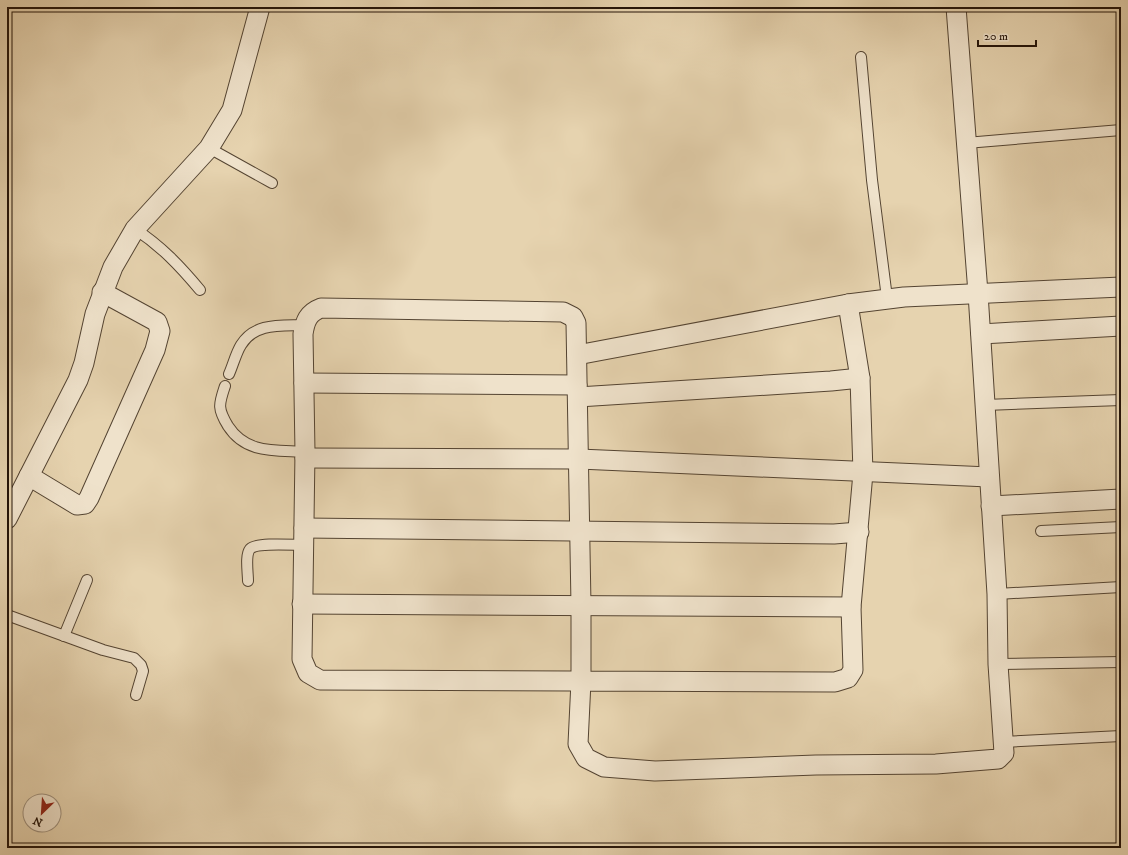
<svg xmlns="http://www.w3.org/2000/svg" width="1128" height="855" font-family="'IM FELL DW Pica',serif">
<rect width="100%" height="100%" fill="#e6d3af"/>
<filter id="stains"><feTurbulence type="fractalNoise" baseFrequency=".005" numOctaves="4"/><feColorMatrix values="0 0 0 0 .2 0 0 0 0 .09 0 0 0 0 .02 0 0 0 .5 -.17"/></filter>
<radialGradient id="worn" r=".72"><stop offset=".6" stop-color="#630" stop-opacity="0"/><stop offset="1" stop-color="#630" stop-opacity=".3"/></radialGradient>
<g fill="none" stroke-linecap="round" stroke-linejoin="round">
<!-- lane casing -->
<g stroke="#544432" stroke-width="12">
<g id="lane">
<path d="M861,57L872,180L887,298"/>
<path d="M966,143L1121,130"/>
<path d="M209,148L272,183"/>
<path d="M135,229C161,246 180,266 200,290"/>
<path d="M229,374C233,365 236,353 241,345C255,322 282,326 304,325"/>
<path d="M225,386C219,404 217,408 228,426C246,454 275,450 305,452"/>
<path d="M985,405L1121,400"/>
<path d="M1041,531L1121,527"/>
<path d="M248,581C248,573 245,555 250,549C257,542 293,545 304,545"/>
<path d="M997,594L1121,587"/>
<path d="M7,615L103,650L134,658L141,665L143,671L136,695"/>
<path d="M64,636L87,580"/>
<path d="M998,664L1121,662"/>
<path d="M1003,742L1121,736"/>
</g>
</g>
<!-- street casing -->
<g stroke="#544432" stroke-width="21">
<g id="street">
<path d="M848,304L860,378L863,473L851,607L853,670L848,678L835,682L320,680L308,673L302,659L305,452L303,334C305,321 308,313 321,308L563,312L573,317L576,323L581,605V681L578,744L586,758L604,767L655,771L816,765L936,764L998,759L1004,753L998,664L997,594L978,293L956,7"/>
<path d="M981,334L1121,326"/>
<path d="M577,355L848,304L904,297L1121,287"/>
<path d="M304,383L577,385"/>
<path d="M578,397L831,381L860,378"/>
<path d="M305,458L579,459L989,477"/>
<path d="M29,476L77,505L85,504L89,498L155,350L160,331L157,322L102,292"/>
<path d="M991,506L1121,499"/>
<path d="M7,519L78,380L84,363L95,314L113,267L135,229L209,148L232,110L260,7"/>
<path d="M304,528L834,534L859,532"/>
<path d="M302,604L851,607"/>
</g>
</g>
<!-- lane -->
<use href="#lane" stroke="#efe2cb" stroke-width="10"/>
<!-- street -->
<use href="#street" stroke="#efe2cb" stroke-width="19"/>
</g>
<!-- margin -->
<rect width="1128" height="855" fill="none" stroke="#e6d3af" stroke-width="24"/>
<rect x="8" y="8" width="1112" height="839" fill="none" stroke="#241409" stroke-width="2"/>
<rect x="12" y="12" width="1104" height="831" fill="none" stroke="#241409"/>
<!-- north arrow -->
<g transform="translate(42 813) rotate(205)"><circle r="19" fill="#efe2cb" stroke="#9e907d"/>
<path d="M0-3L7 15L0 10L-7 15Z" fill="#8f2418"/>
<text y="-6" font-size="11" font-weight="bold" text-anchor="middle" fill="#241409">N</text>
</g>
<!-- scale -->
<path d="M978 40v6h58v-6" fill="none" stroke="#241409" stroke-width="2"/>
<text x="984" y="40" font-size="12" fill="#241409" stroke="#efe2cb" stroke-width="3" paint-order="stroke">20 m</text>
<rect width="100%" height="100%" filter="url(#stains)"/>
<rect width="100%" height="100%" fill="url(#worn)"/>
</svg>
